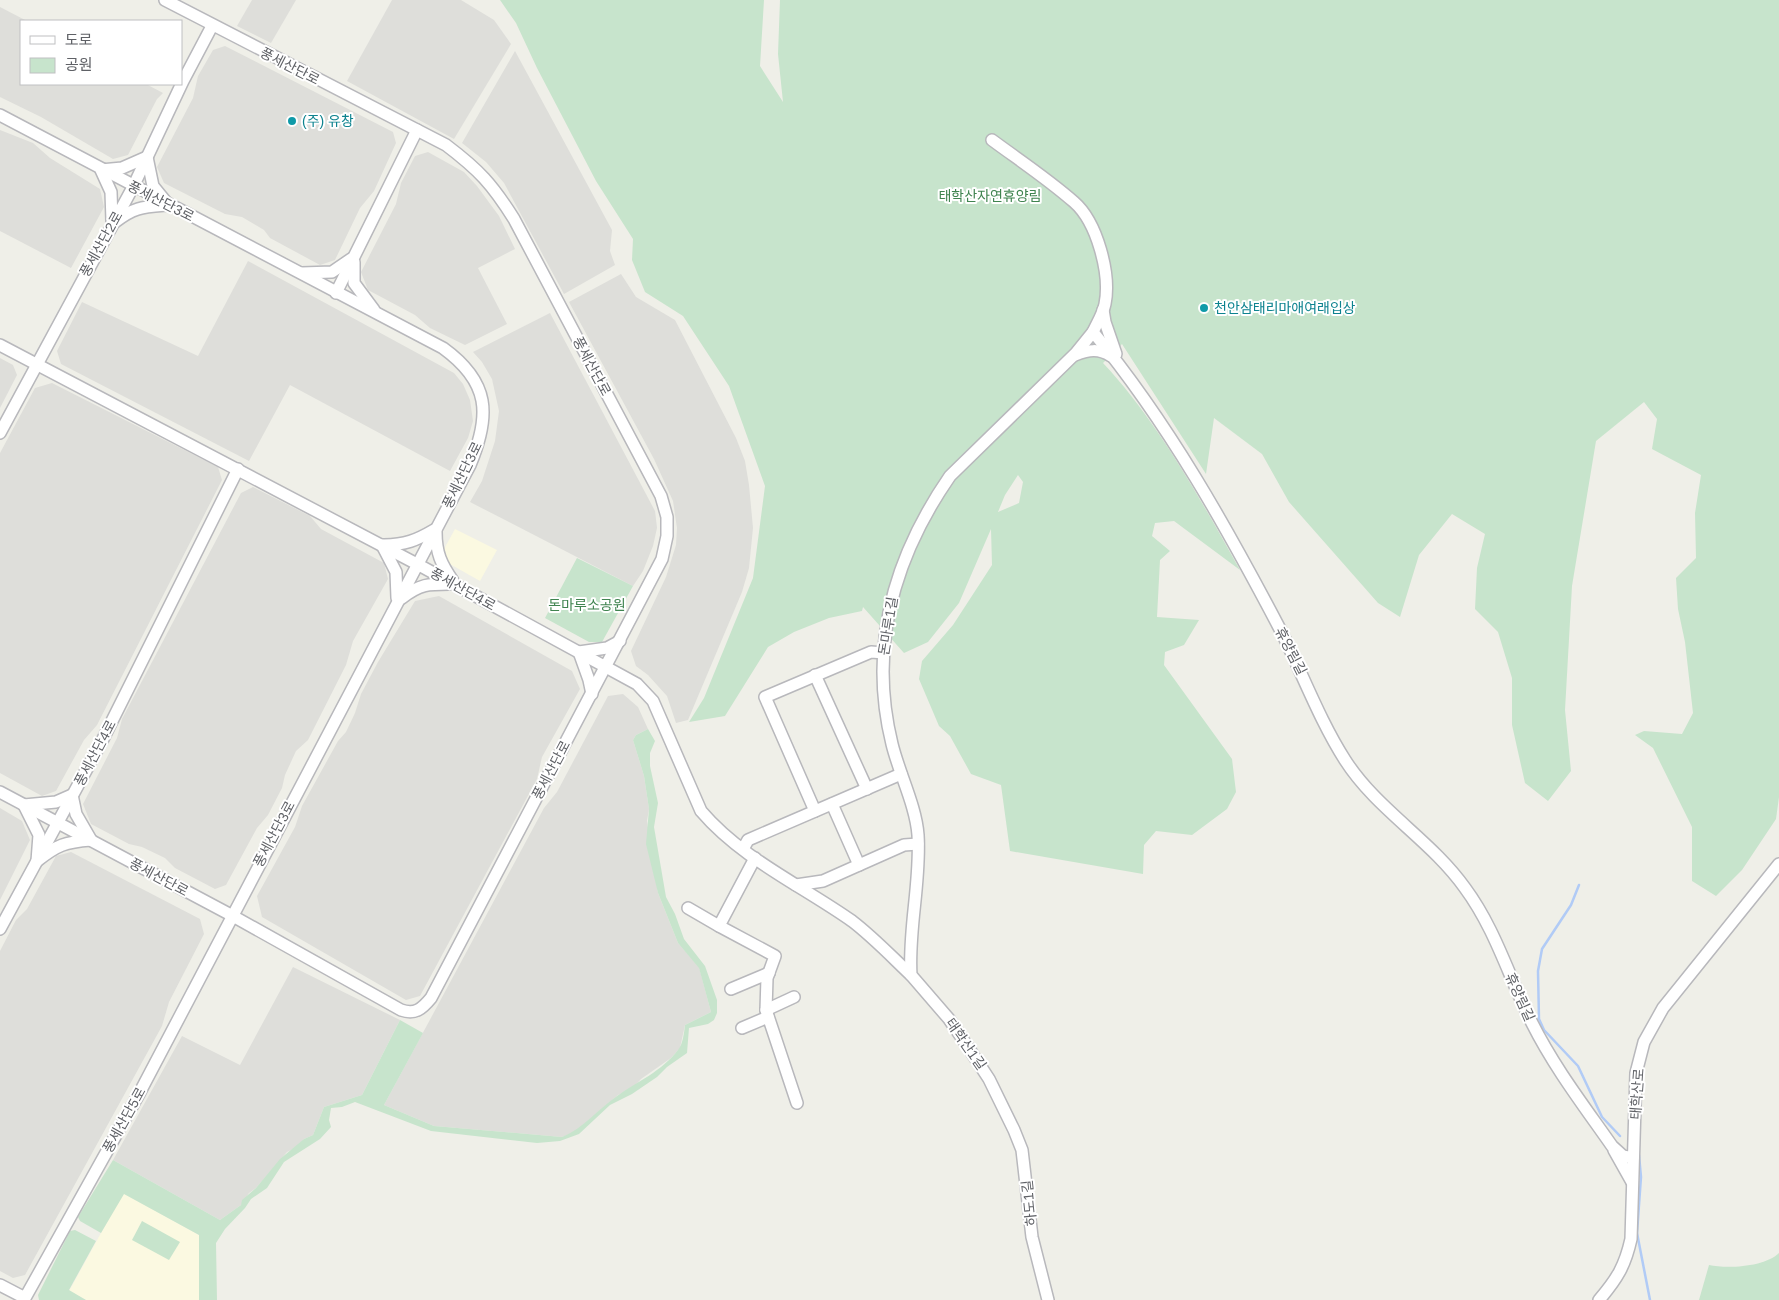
<svg xmlns="http://www.w3.org/2000/svg" width="1779" height="1300" font-family="Arial,'Noto Sans KR',sans-serif">
<rect width="100%" height="100%" fill="#efefe8"/>
<!-- commercial -->
<g fill="#fbf9e1">
<path d="M455,529L497,550L480,581L448,563L444,549Z"/>
<path d="M123,1193L199,1235V1300H86L69,1291Z"/>
</g>
<!-- industrial -->
<g fill="#dededa">
<path d="M252,0H296L271,43L237,26Z"/>
<path d="M392,0H461L494,20L511,44L454,139L347,81Z"/>
<path d="M0,7L27,21H21V84H146L163,93L157,99L128,155L113,159L41,117L0,97Z"/>
<path d="M225,46L393,132L396,143L374,191L360,208L335,260L320,265L270,238L264,230L242,217L225,214L164,183L157,167L193,98L198,76L213,50Z"/>
<path d="M515,51L612,230L610,251L615,265L564,294L504,183L486,162L462,143Z"/>
<path d="M0,130L33,143L50,158L100,189L104,207L71,268L0,231Z"/>
<path d="M428,152L464,172L477,186L499,216L515,249L478,268L507,324L465,345L430,328L415,315L368,290L361,272L396,204L401,183L415,156Z"/>
<path d="M248,261L454,373L463,384L470,400L473,421L468,438L450,471L290,385L249,461L61,364L57,351L82,302L198,356Z"/>
<path d="M621,274L636,297L675,320L736,438L745,461L749,485L753,528L749,568L742,592L688,720L676,723L667,696L648,675L636,666L631,651L666,577L676,545L677,528L673,501L654,459L569,302Z"/>
<path d="M550,313L655,511L657,528L653,546L643,571L633,586L470,502L482,481L495,441L499,411L492,379L482,362L473,352Z"/>
<path d="M0,358L13,365L17,375L0,408Z"/>
<path d="M52,383L218,467L222,480L97,725L84,740L56,791L42,796L0,773V453L35,388Z"/>
<path d="M253,487L310,516L321,529L384,563L388,579L353,641L346,665L308,740L296,751L285,775L282,788L268,815L257,828L226,885L215,889L175,868L165,858L142,847L129,844L91,824L83,804L117,738L122,719L241,493Z"/>
<path d="M439,596L572,671L580,689L542,757L537,779L420,996L406,1000L262,917L257,896L295,827L302,806L338,741L346,732L355,713L361,694L378,662L415,601Z"/>
<path d="M623,694L638,707L648,729L636,735L633,740L644,776L649,809L647,821L658,893L678,943L699,967L711,1012L685,1025L680,1048L671,1058L641,1079L633,1088L618,1095L575,1132L562,1137L434,1126L384,1105L544,808L557,792L608,696Z"/>
<path d="M0,808L22,821L30,840L0,900Z"/>
<path d="M71,852L200,919L204,934L169,1002L162,1026L25,1275L13,1278L0,1271V951L16,920L27,909L56,856Z"/>
<path d="M293,967L400,1020L362,1095L324,1107L313,1135L304,1139L297,1147L287,1152L256,1188L249,1193L241,1205L220,1220L113,1160L182,1036L240,1065Z"/>
</g>
<!-- green -->
<g fill="#c7e4cc" fill-rule="evenodd">
<path d="M500,0H764L760,66L783,102L778,54L780,0H1779V797L1776,819L1742,870L1716,896L1692,881V827L1653,748L1635,735L1644,731L1682,734L1693,713L1685,642L1678,609L1676,578L1696,558L1695,513L1701,475L1652,449L1657,419L1644,402L1596,441L1572,586L1565,710L1571,771L1548,801L1525,783L1512,725V678L1498,632L1475,609L1477,568L1485,534L1452,514L1419,555L1400,617L1378,603L1289,502L1262,454L1214,418L1206,474L1122,344L1103,363C1157,420 1202,502 1240,570L1174,521L1155,523L1152,536L1170,551L1160,560L1157,617L1199,620L1184,645L1165,652L1164,665L1232,759L1236,792L1227,809L1192,835L1156,831L1144,845L1143,874L1010,851L1001,785L971,774L950,736L939,726L919,679L922,661L953,625L992,565L991,529L959,603L928,642L904,653L863,607L862,611L829,618L794,632L768,647L725,716L689,722L704,698L753,578L765,486L729,386L683,316L645,292L632,260L633,239L596,181L537,68L516,23ZM1018,475L1023,482L1019,503L998,512L1005,495Z"/>
<path d="M577,558L633,586L602,642H589L545,618Z"/>
<path d="M648,729L655,741L650,753V766L658,803L654,827L666,897L675,914L684,939L705,966L717,1000V1013L714,1020L708,1024L689,1028L687,1053L667,1067L657,1077L632,1094L610,1105L579,1134L560,1141L537,1143L431,1131L355,1102L342,1107L331,1108L329,1120L331,1127L320,1139L284,1162L267,1188L251,1199L245,1208L225,1229L216,1243L217,1300H199V1235L124,1194L101,1233L80,1221L78,1217L113,1160L220,1220L241,1205L242,1200L256,1188L280,1159L304,1139L313,1135L324,1107L362,1095L400,1020L423,1033L384,1105L434,1126L562,1137C584,1128 598,1109 617,1096C637,1082 662,1071 678,1050C683,1044 684,1033 685,1025L711,1012L699,968L678,943L658,893L646,844L649,809L644,776L633,740L636,735Z"/>
<path d="M142,1221L180,1242L169,1260L132,1240Z"/>
<path d="M75,1230L96,1241L69,1290L86,1300H39L38,1295L70,1231Z"/>
<path d="M1779,1253V1300H1699L1709,1265C1727,1269 1765,1267 1779,1253Z"/>
</g>
<g fill="none" stroke-linecap="round" stroke-linejoin="round">
<!-- stream -->
<g stroke="#b1cbf6" stroke-width="2.5">
<path d="M1579,885L1571,905L1542,949L1538,971L1539,1019L1544,1030L1578,1066L1602,1117L1620,1136"/>
<path d="M1639,1155L1641,1177L1637,1233L1650,1300"/>
</g>
<!-- minor casing -->
<g stroke="#b8b8bc" stroke-width="14">
<g id="minor">
<path d="M0,115L443,348C490,382 491,415 470,465L140,1092L25,1298L0,1285"/>
<path d="M992,140C1019,160 1048,179 1074,202C1097,222 1111,274 1105,304C1103,314 1097,323 1093,332C1169,424 1227,528 1282,633C1303,675 1320,721 1345,760C1377,810 1431,840 1465,888C1496,930 1509,978 1532,1023C1554,1067 1584,1106 1612,1146L1623,1156L1633,1158"/>
<path d="M112,221L111,192L101,170L122,168L147,157L153,186L166,202"/>
<path d="M115,222C134,207 143,207 167,205"/>
<path d="M354,262V283L374,310"/>
<path d="M302,273L332,272L351,259"/>
<path d="M336,293L417,130"/>
<path d="M1103,310L1105,322L1116,354"/>
<path d="M0,345L417,564L637,684L653,701L701,811C742,859 801,885 852,921C873,937 892,957 911,975"/>
<path d="M1075,355C1089,350 1098,348 1111,356"/>
<path d="M0,433L133,187L183,81L212,26"/>
<path d="M436,532C436,553 441,564 453,581"/>
<path d="M382,545L396,572L397,598"/>
<path d="M384,545C405,545 417,540 434,530"/>
<path d="M402,598C421,583 430,584 454,584"/>
<path d="M815,675L867,789"/>
<path d="M592,694L589,680L579,652L607,648L620,641"/>
<path d="M0,792L231,915L401,1010C415,1015 422,1009 431,998L662,559L667,536V517L661,496L514,219C492,184 479,170 446,145L165,0"/>
<path d="M72,795L76,814L91,840C65,842 57,845 37,861L39,835L24,805L56,802Z"/>
<path d="M832,804L859,865"/>
<path d="M815,811L765,697L871,652L884,653"/>
<path d="M743,849L748,840L901,774"/>
<path d="M755,858L719,926L775,956L767,978L766,1010L797,1103"/>
<path d="M796,885L823,881L904,845L918,844"/>
<path d="M688,908L719,926"/>
<path d="M0,929L102,741L238,469"/>
<path d="M731,989L769,973"/>
<path d="M766,1010L794,997"/>
<path d="M742,1028L768,1017"/>
<path d="M1614,1150L1632,1182"/>
<path d="M1048,1300L1032,1237L1022,1150L1014,1130L989,1079L966,1044L949,1019L911,975C908,929 921,882 918,835C916,806 899,773 892,744C868,647 894,557 950,476L1076,353L1093,332"/>
<path d="M1599,1300C1617,1279 1625,1266 1631,1239L1636,1073L1644,1042L1663,1008L1779,864"/>
</g>
</g>
<!-- minor -->
<use href="#minor" stroke="#fff" stroke-width="11"/>
</g>
<!-- markers -->
<g fill="#0f9aa8" stroke="#fff" stroke-width="2">
<circle cx="292" cy="121" r="5"/>
<circle cx="1204" cy="308" r="5"/>
</g>
<g text-anchor="middle" stroke-width="4" stroke-linejoin="round" paint-order="stroke">
<!-- street labels -->
<g font-size="14" fill="#5f6166" stroke="#fff">
<text transform="translate(290 66) rotate(27)" y="5">풍세산단로</text>
<text transform="translate(161 201) rotate(27)" y="5">풍세산단3로</text>
<text transform="translate(101 244) rotate(-61)" y="5">풍세산단2로</text>
<text transform="translate(592 366) rotate(62)" y="5">풍세산단로</text>
<text transform="translate(462 475) rotate(-64)" y="5">풍세산단3로</text>
<text transform="translate(463 589) rotate(29)" y="5">풍세산단4로</text>
<text transform="translate(888 626) rotate(-81)" y="5">돈마루1길</text>
<text transform="translate(1291 651) rotate(63)" y="5">휴양림길</text>
<text transform="translate(95 753) rotate(-62)" y="5">풍세산단4로</text>
<text transform="translate(551 770) rotate(-62)" y="5">풍세산단로</text>
<text transform="translate(274 834) rotate(-62)" y="5">풍세산단3로</text>
<text transform="translate(159 877) rotate(28)" y="5">풍세산단로</text>
<text transform="translate(1520 997) rotate(66)" y="5">휴양림길</text>
<text transform="translate(966 1044) rotate(55)" y="5">태학산1길</text>
<text transform="translate(1637 1094) rotate(-86)" y="5">태학산로</text>
<text transform="translate(124 1120) rotate(-61)" y="5">풍세산단5로</text>
<text transform="translate(1029 1203) rotate(-96)" y="5">하도1길</text>
</g>
<!-- culture labels -->
<g font-size="14" fill="#0d838f" stroke="#fff" text-anchor="start">
<text x="302" y="126">(주) 유창</text>
<text x="1214" y="313">천안삼태리마애여래입상</text>
</g>
<!-- park labels -->
<g font-size="14" fill="#408450" stroke="#fff">
<text x="990" y="201">태학산자연휴양림</text>
<text x="587" y="610">돈마루소공원</text>
</g>
</g>
<!-- legend -->
<rect x="20" y="20" width="162" height="65" fill="#ffffff" stroke="#bfc0c2"/>
<rect x="30" y="36" width="25" height="8" fill="#ffffff" stroke="#bfc0c2"/>
<text x="65" y="45" font-size="15" fill="#5f6166">도로</text>
<rect x="30" y="58" width="25" height="15" fill="#c7e4cc" stroke="#bfc0c2"/>
<text x="65" y="70" font-size="15" fill="#5f6166">공원</text>
</svg>
